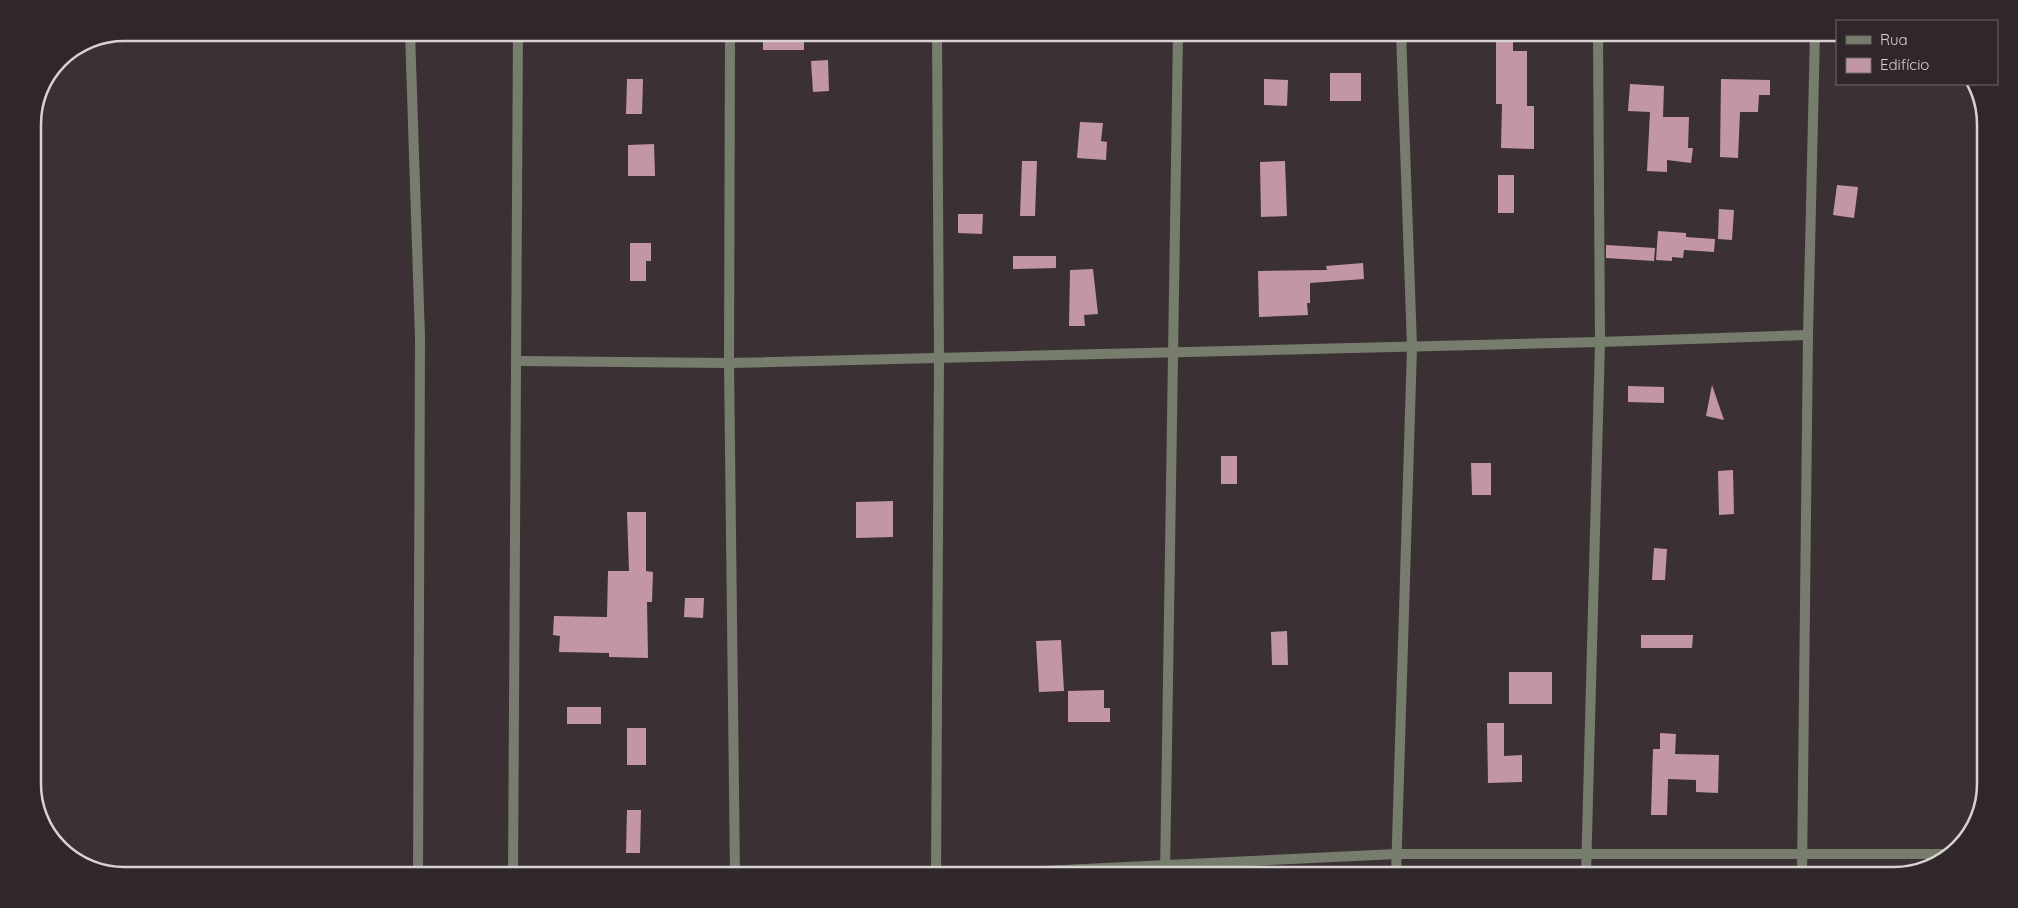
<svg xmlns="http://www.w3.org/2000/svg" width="2018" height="908" font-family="Quicksand,sans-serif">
<rect width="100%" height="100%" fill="#3b3134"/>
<!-- building -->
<g fill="#c396a4">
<rect x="763" y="32" width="41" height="18"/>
<path d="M1496,32H1513V51H1527V106H1534V149L1501,148L1502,104H1496Z"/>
<path d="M828,60L829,91L813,92L811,61Z"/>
<rect x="1330" y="73" width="31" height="28"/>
<path d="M627,79H643L642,114H626Z"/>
<path d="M1264,79L1288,80L1287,106L1264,105Z"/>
<path d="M1721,79L1770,80V95H1759L1758,112H1740L1738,158L1720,157Z"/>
<path d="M1630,84L1664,86L1663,117H1689L1688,148H1693L1691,163L1667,160V172L1647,171L1650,112L1628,111Z"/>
<path d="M1080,122L1103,123L1101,141L1107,142L1106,160L1077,158Z"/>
<path d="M654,144L655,176H628V145Z"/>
<path d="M1022,161H1037L1035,216H1020Z"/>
<path d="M1285,161L1287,216L1261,217L1260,162Z"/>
<rect x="1498" y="175" width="16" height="38"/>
<path d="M1837,185L1858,187L1854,218L1833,215Z"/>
<path d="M1719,209L1734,210L1732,240L1718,239Z"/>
<path d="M958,214H983L982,234L958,233Z"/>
<path d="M1658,231L1686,233V237L1715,239L1714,252L1684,250L1683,258L1672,257V261L1656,260Z"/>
<path d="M630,243H651V261H646V281H630Z"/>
<path d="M1606,245L1655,248L1654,261L1606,258Z"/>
<path d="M1013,256H1056V268L1013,269Z"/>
<path d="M1363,263L1364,279L1310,283V303H1307L1308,315L1259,317L1258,271L1327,270L1326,266Z"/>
<path d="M1093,269L1098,314L1084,315L1085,326H1069L1070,270Z"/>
<path d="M1712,385L1724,420L1706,416Z"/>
<path d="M1628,386L1664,387V403L1628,402Z"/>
<rect x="1221" y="456" width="16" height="28"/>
<path d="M1471,463H1491V495H1472Z"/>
<path d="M1733,470L1734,514L1719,515L1718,471Z"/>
<path d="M893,501V537L856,538V502Z"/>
<path d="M627,512H646V571L653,572L652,602H647L648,658L609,657V653L559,652L560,636L553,635L554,616L607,617L608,571H629Z"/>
<path d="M1654,548L1667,549L1665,580H1652Z"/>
<path d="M685,598H704L703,618L684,617Z"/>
<path d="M1287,631L1288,665H1272L1271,632Z"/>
<path d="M1641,635H1693L1692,648H1641Z"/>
<path d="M1061,640L1064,691L1039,692L1036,641Z"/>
<rect x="1509" y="672" width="43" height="32"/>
<path d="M1104,690V708H1110V722H1068V691Z"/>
<rect x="567" y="707" width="34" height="17"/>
<path d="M1487,723H1504V756L1522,755V782L1488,783Z"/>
<rect x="627" y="728" width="19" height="37"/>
<path d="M1660,733L1676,734L1675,754L1719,755L1718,793L1696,792V780L1668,779L1667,815H1651L1653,749H1660Z"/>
<path d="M627,810H641L640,853H626Z"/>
</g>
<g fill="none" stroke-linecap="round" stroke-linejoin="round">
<!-- minor -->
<g stroke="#777d6d" stroke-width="10">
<path d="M410,32L420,337L418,875"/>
<path d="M730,32L729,363L735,875"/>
<path d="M517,361L729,363L1600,342L1808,335"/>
<path d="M513,875L518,32"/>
<path d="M936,875L939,358L937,32"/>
<path d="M960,875L1397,854H1950"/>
<path d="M1165,875L1178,32"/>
<path d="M1396,875L1412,347L1401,32"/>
<path d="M1586,875L1600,342L1598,32"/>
<path d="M1802,875L1808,335L1815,32"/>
</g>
</g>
<!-- crop -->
<path d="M0 0H2018V908H0ZM124 41H1894A83 83 0 0 1 1977 124V784A83 83 0 0 1 1894 867H124A83 83 0 0 1 41 784V124A83 83 0 0 1 124 41Z" fill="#30272a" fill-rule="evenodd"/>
<path fill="none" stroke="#d8d2d3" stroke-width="2.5" d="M124 41H1894A83 83 0 0 1 1977 124V784A83 83 0 0 1 1894 867H124A83 83 0 0 1 41 784V124A83 83 0 0 1 124 41Z"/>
<!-- legend -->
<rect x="1836" y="20" width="162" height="65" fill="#30272a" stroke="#736b6e"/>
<rect x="1846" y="36" width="25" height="8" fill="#777d6d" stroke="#736b6e"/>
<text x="1880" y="45" font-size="15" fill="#d8d2d3">Rua</text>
<rect x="1846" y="58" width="25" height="15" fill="#c396a4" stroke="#736b6e"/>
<text x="1880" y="70" font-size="15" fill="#d8d2d3">Edifício</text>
</svg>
